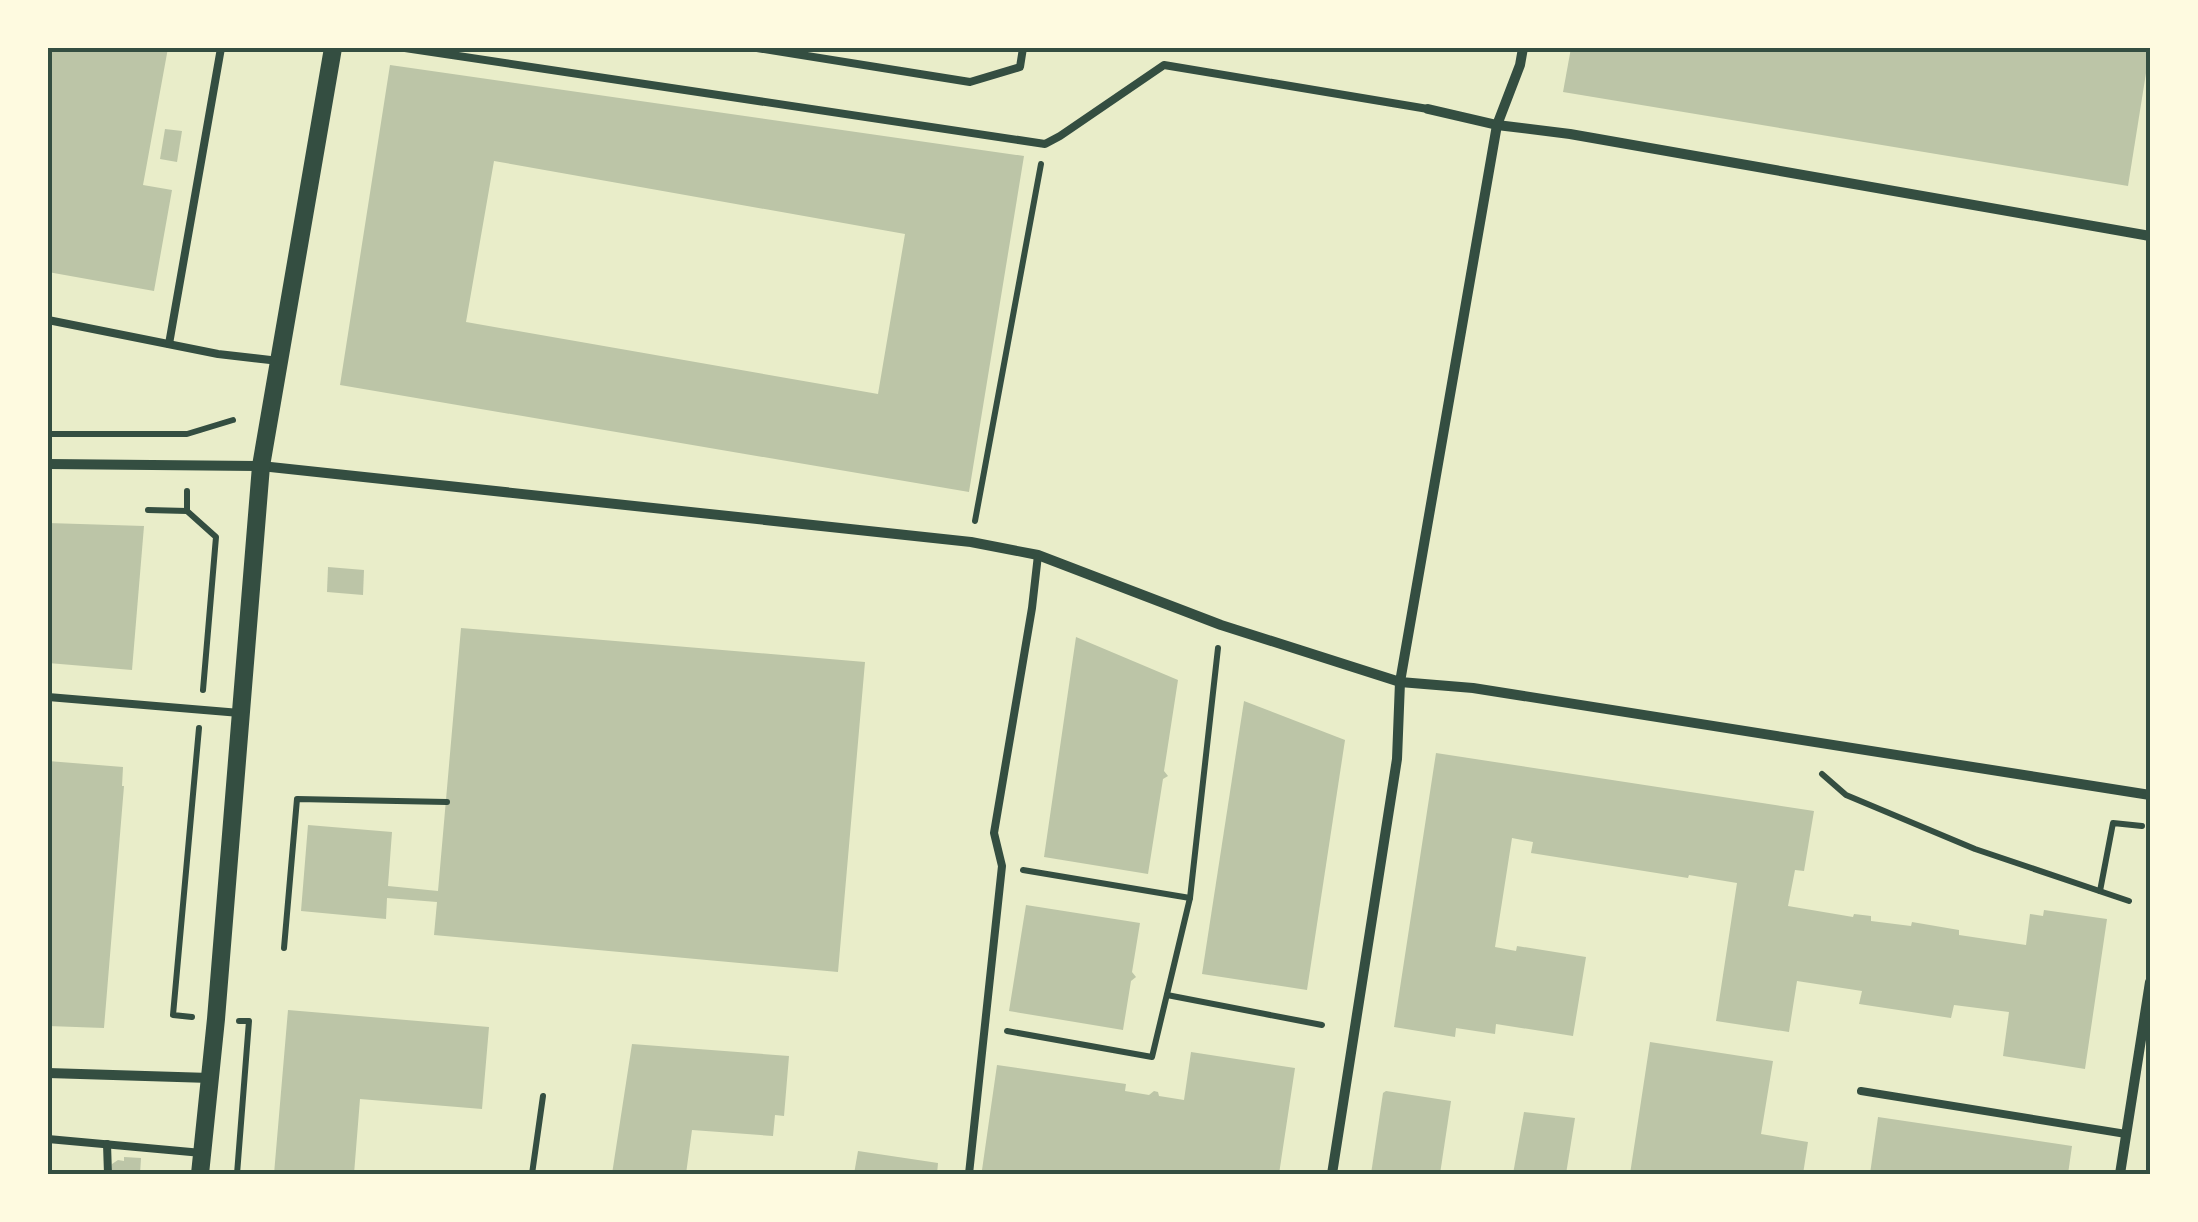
<svg xmlns="http://www.w3.org/2000/svg" width="2198" height="1222" font-family="Figtree,sans-serif">
<rect width="100%" height="100%" fill="#e9edc9"/>
<!-- building -->
<g fill="#bcc5a7" fill-rule="evenodd">
<path d="M48,48H168L143,185L172,190L154,291L48,272Z"/>
<path d="M1571,48H2150L2128,186L1563,92Z"/>
<path d="M390,65L1024,156L969,492L340,385ZM494,161L905,234L878,394L466,322Z"/>
<path d="M165,129L182,131L177,162L160,159Z"/>
<path d="M48,523L144,526L132,670L48,663Z"/>
<path d="M328,567L364,570L363,595L327,592Z"/>
<path d="M461,628L865,662L838,972L434,935L437,902L387,898L386,919L301,911L308,825L392,832L388,886L438,891Z"/>
<path d="M1076,637L1178,680L1164,771L1168,776L1163,779L1148,874L1044,857Z"/>
<path d="M1244,701L1345,740L1307,990L1202,974Z"/>
<path d="M1436,753L1814,811L1804,871L1795,870L1788,906L1853,917L1854,914L1871,916V921L1911,926L1912,922L1959,930V935L2026,945L2030,914L2043,916L2044,910L2107,919L2085,1069L2003,1056L2009,1012L1954,1005L1951,1018L1859,1004L1862,991L1797,981L1789,1032L1716,1021L1737,883L1689,875L1688,878L1531,853L1533,842L1512,838L1495,947L1516,951L1517,946L1586,957L1573,1036L1496,1024L1495,1034L1456,1028L1455,1037L1394,1027Z"/>
<path d="M48,761L123,767L122,786H124L104,1028L48,1026Z"/>
<path d="M1026,905L1140,923L1132,972L1136,977L1131,981L1123,1030L1009,1011Z"/>
<path d="M288,1010L489,1027L482,1109L360,1099L354,1174H274Z"/>
<path d="M1650,1042L1773,1061L1761,1134L1808,1142L1803,1174H1630Z"/>
<path d="M632,1044L789,1056L784,1116L775,1115L773,1136L692,1130L686,1174H612Z"/>
<path d="M1191,1052L1295,1068L1279,1174H1012L982,1170L997,1065L1126,1084L1125,1091L1149,1095L1154,1091L1158,1092L1159,1096L1184,1100Z"/>
<path d="M1386,1091L1451,1101L1440,1174H1371L1383,1093Z"/>
<path d="M1524,1112L1575,1118L1566,1174H1513Z"/>
<path d="M1878,1117L2072,1146L2068,1174H1870Z"/>
<path d="M858,1151L938,1163L937,1174H854Z"/>
<path d="M124,1157L141,1158L140,1174H111L112,1164L118,1160L124,1161Z"/>
</g>
<g fill="none" stroke-linecap="round" stroke-linejoin="round">
<!-- path -->
<g stroke="#344e41" stroke-width="6">
<path d="M48,434H187L233,420"/>
<path d="M148,510L187,511V491"/>
<path d="M187,511L216,537L203,690"/>
<path d="M975,521L1041,164"/>
<path d="M1822,774L1846,795L1975,849L2129,901"/>
<path d="M1023,870L1190,898"/>
<path d="M2100,891L2113,823L2142,826"/>
<path d="M284,948L297,799L447,802"/>
<path d="M1167,995L1322,1025"/>
<path d="M192,1017L173,1015L199,728"/>
<path d="M1007,1031L1152,1057L1190,898L1218,648"/>
<path d="M237,1174L249,1021H239"/>
<path d="M532,1174L543,1096"/>
<path d="M2150,1174V1173"/>
</g>
<!-- service -->
<g stroke="#344e41" stroke-width="8">
<path d="M405,48L1045,144L1060,136L1164,65L1428,109"/>
<path d="M757,48L970,82L1020,67L1023,48"/>
<path d="M48,320L218,354L279,361"/>
<path d="M169,344L221,48"/>
<path d="M48,697L240,713"/>
<path d="M1861,1091L2126,1134"/>
<path d="M48,1139L202,1153"/>
<path d="M107,1144L108,1174"/>
<path d="M969,1174L1002,866L994,833L1032,608L1038,555"/>
</g>
<!-- minor -->
<g stroke="#344e41" stroke-width="10">
<path d="M1428,109L1497,125L1570,134L2150,236"/>
<path d="M48,464L261,466L971,542L1038,555L1221,625L1400,682L1473,688L2150,795"/>
<path d="M48,1073L210,1078"/>
<path d="M1332,1174L1397,759L1400,682L1497,125L1520,65L1523,48"/>
<path d="M2120,1174L2150,982"/>
</g>
<!-- tertiary -->
<path stroke="#344e41" stroke-width="18" d="M200,1174L216,1019L261,466L333,48"/>
</g>
<!-- border -->
<rect width="2198" height="1222" fill="none" stroke="#fefae0" stroke-width="100"/>
<rect x="50" y="50" width="2098" height="1122" fill="none" stroke="#344e41" stroke-width="4"/>
</svg>
